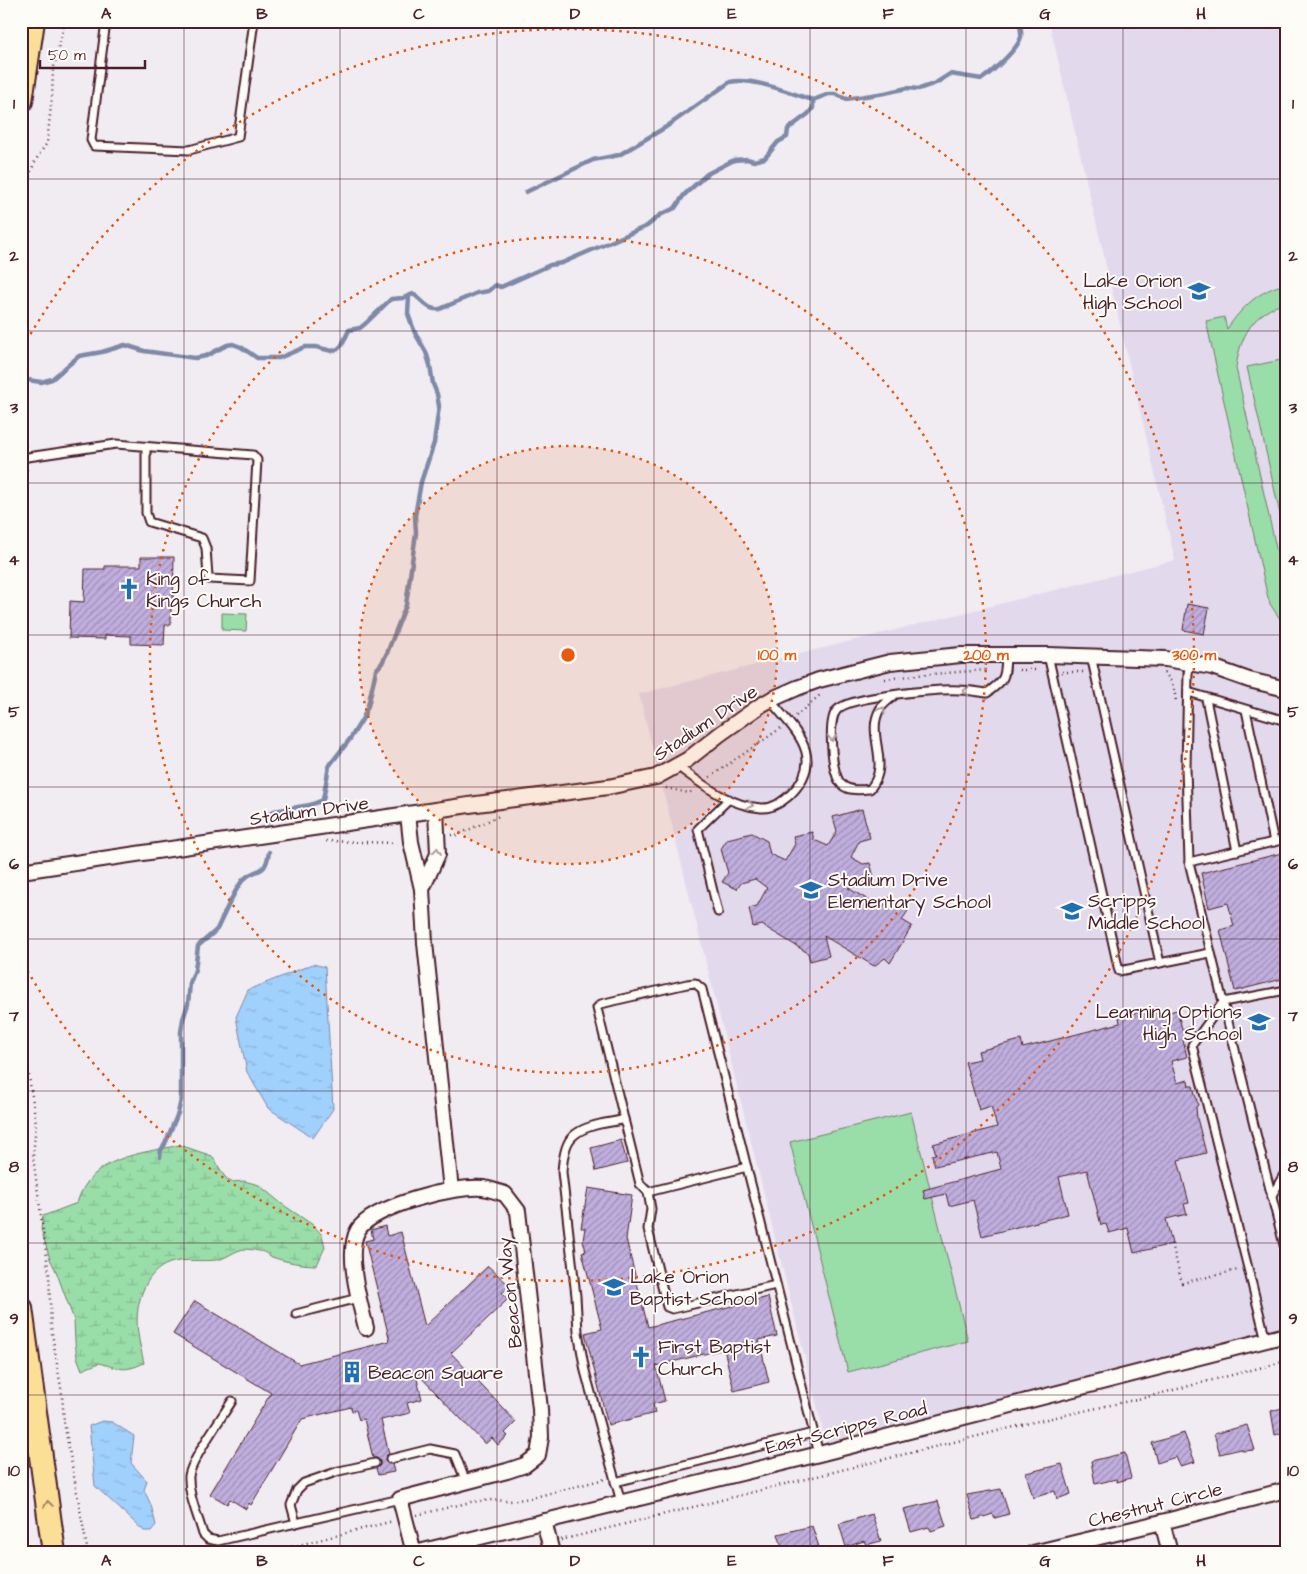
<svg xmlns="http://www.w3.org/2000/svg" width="1307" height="1574" font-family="'Architects Daughter',sans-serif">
<defs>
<pattern id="wetland-marsh" width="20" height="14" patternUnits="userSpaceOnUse" patternTransform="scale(1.25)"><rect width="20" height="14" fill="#99dda8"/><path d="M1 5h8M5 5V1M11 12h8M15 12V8" fill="none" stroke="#85bd91"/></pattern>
<pattern id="water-ripples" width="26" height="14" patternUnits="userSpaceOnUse" patternTransform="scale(1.25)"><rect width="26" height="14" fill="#a0d0fc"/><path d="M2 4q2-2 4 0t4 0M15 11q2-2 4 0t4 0" fill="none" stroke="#8bb2d8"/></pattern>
<pattern id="building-hatch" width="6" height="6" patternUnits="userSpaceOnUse" patternTransform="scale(1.25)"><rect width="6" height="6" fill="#c0aede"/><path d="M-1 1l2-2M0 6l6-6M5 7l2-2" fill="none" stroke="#9e8db4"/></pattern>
</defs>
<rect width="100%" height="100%" fill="#f1ecf2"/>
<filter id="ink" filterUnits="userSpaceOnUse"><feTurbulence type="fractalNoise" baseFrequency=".02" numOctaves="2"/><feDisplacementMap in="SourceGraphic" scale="10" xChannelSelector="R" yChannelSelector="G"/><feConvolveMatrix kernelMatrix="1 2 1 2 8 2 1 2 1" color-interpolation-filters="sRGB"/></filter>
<g filter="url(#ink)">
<!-- built -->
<path fill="#e2d9ec" d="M1049,21H1286V1328L826,1442L639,694L1175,560Z"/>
<!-- wetland -->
<path fill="url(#wetland-marsh)" stroke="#727e6a" d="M180,1145L212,1156L225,1177L231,1182L244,1181L259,1185L282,1204L313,1225L322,1235L325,1247L317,1265C303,1265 286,1262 272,1257C268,1255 264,1251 259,1251C254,1250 244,1248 240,1250C231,1253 225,1259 216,1260C201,1262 185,1258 170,1263C143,1272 134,1308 138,1333C139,1343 142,1353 144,1363C123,1373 119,1368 99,1363L82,1370L77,1357L75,1342L74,1320L56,1271L50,1259L41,1229L43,1216L77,1203C91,1156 139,1154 180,1145Z"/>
<!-- green -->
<g fill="#99dda8" stroke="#727e6a">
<path d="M1286,284V303C1253,312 1240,336 1236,368L1286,593V628L1270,604L1267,594L1206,321L1224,317L1227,329C1242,307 1259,290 1286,284Z"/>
<path d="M1286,359V541L1247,367Z"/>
<path d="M222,613L247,614L246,631L222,630Z"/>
<path d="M911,1112L968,1341L848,1372L790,1142Z"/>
</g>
<!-- water -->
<g fill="url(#water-ripples)" stroke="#7e89a8">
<path d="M313,964L325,967L333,1109L313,1138L268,1108L247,1072L236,1017L248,990Z"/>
<path d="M102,1421L112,1422L134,1436L131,1463L147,1481L144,1490L151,1505L156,1525L151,1531H144L95,1486L89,1426Z"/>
</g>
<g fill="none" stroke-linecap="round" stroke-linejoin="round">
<!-- stream -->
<g stroke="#7e89a8" stroke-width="4.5">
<path d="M526,192L593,160L619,155L629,149L666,127L730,82C753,77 790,93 813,100L829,94H835L846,99L885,93L907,88L919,89L936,83L950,74L982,79C992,72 1018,49 1021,37C1022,32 1020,26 1019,21"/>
<path d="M21,379L41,382L52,379L79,356L102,352L125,345L144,351L195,358L206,356L227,345L233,344L241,347L257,358H279L305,347H316L332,351L338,349L342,345L349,330L360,328L365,324L391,299L403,298L413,294C423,300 427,311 440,309L477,293L488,291L495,285L501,287L550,265L562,263L647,226L660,215L675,208L684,195L707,174L734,160L747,159L754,161L765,158L778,142L787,137L788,129L808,114L813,108V100"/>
<path d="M267,823L270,814L274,811L310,805L323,800L329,766L350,739L363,718L368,706L376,670L382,663L387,653L406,605L416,533L415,516L421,482L434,443L439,406L437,394L433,384L430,365L426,352L415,333L408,314L409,296"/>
<path d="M160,1157L161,1150L165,1144L178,1113L181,1100V1032L183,1019L188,1004L190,983L195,970L198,946L213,933L217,929C223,917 236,886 244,879C258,866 265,877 269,852"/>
</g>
</g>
<!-- building -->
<g fill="url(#building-hatch)" stroke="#4a1f2b">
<path d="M141,557H174L173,604H171V625H165L164,645L131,644V636L105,635V639L69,638L70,601L84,602L85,569H105V566H141Z"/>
<path d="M1187,604L1209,608L1204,634L1183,630Z"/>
<path d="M862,809L870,838L859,841L851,857L863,864L870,863L875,880L848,888L882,908L890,897L909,909L902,920L912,926L890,963L885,958L874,966L824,936L829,956L810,961L808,953L762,925L753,927L749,908L757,906L767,888L755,879L741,883L737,889L722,882L728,873L721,849L727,839L752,833L767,841L770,854L785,861L795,844L793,836L812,832L814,840L828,846L837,831L833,817Z"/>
<path d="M1286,852V978L1235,991L1220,930L1234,926L1228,903L1209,908L1201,873Z"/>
<path d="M1159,1007L1161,1014L1177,1010L1182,1029L1192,1026L1194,1033L1190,1038L1183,1040L1187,1057L1171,1061L1177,1083L1188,1080L1189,1086H1193L1198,1105L1196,1107L1197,1118L1206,1153L1178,1160L1189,1203L1184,1204L1187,1214L1166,1219L1172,1244L1134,1253L1128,1228L1109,1233L1106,1224L1101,1225L1087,1170L1059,1177L1068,1214L982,1236L973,1200L949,1206L946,1194L925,1199L923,1190L1001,1169L997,1152L935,1166L932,1155L936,1154L933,1144L997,1127L991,1106L979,1110L965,1062L980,1059L978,1051L1021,1040L1023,1048L1120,1023L1119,1017Z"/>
<path d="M621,1140L627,1163L596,1171L591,1148Z"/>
<path d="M588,1188L632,1195L626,1239L648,1327L768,1297L777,1336L759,1340L769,1382L734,1391L724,1349L656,1366L665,1401L653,1404L655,1413L608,1425L585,1333L602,1329L582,1252L586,1251L583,1240L585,1228H581Z"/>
<path d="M385,1226L387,1236L401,1232L425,1326L488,1266L510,1286L502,1293L508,1299L451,1353L516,1422L505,1433L508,1436L498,1445L492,1438L485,1444L415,1371L422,1399L407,1403L410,1413L381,1420L389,1454L386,1456L385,1460L387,1463L392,1464L394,1472L378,1475L376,1468L380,1465V1461L377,1458H373L364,1419L359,1420L356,1410L352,1411L351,1407L302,1419L251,1505L249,1503L246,1509L230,1499L227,1504L210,1494L271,1393L173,1334L186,1314L195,1301L299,1364L390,1341L365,1241L373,1239L371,1230Z"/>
<path d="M1286,1407V1432L1275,1435L1271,1411Z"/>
<path d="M1247,1425L1255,1450L1242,1451L1241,1449L1220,1454L1214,1434Z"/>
<path d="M1184,1433L1195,1462L1180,1466L1176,1457L1157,1463L1152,1443Z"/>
<path d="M1125,1453L1131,1478L1117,1482L1116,1479L1095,1484L1091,1461Z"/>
<path d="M1062,1464L1071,1494L1057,1499L1055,1491L1033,1498L1026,1473Z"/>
<path d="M1001,1489L1009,1514L995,1518L993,1514L974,1520L967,1495Z"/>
<path d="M938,1501L946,1526L931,1531L929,1527L911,1532L904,1509Z"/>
<path d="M872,1514L881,1541L866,1545L864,1541L846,1547L839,1524Z"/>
<path d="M812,1526L821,1553H784L778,1534Z"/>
</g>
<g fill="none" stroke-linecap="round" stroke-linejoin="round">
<!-- service casing -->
<g stroke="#4a1f2b" stroke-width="11">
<g id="service">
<path d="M106,21L91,140L94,146L189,150L238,137L254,21"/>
<path d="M21,458L116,444L253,455L257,460L250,581L209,579L208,577L206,548L202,538L149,522L146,513V447"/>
<path d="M1048,655L1119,971L1210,953"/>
<path d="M1091,656L1160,963"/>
<path d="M1190,662L1188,674L1186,768L1189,862L1223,1002L1192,1045L1266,1340"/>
<path d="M1188,692L1286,721"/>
<path d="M895,695C890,699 883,704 880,709C865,735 892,763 870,789C860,790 845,792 839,781C832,769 827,720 837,710C849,696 939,689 960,690C969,690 978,692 987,693C1006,679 1005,678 1006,655"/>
<path d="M1206,699L1237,851"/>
<path d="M1246,710L1274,842"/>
<path d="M677,766C702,784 729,806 761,808C773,809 783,801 791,794C827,757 795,731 770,700"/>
<path d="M1189,862L1286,839"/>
<path d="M718,912L698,829L729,799"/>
<path d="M1286,990L1223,1002L1286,1253"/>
<path d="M624,1119L640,1184L648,1192L651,1209L648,1229L667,1307L672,1309L776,1285"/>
<path d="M648,1192L747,1167"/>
<path d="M1271,1197L1286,1171"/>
<path d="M296,1314L358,1298"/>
<path d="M232,1401C222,1417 191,1460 189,1476C188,1495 198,1516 203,1534L208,1539L218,1541L400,1499"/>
<path d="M390,1459L430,1449L455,1454L466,1482"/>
<path d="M615,1482L813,1433"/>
<path d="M621,1502L585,1371L578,1332L576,1296L562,1172C564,1142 569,1131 600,1124C608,1122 616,1122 624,1119L597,1008L601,1004L613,1001L687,984L695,983L702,989L819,1454"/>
<path d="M296,1523L291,1505L297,1490L304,1483L339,1471L375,1463"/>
</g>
</g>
<!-- minor casing -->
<g stroke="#4a1f2b" stroke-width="18">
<g id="minor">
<path d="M408,814L411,842L422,889L425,943L451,1190"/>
<path d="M21,871L469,805L608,787L656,777L687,760L720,734L761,705L770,700L797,688L819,680L890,662L961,655H1048L1166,659L1212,667L1249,680L1286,689"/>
<path d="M422,889L438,854L436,810"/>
<path d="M366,1328C360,1303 345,1253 358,1230C372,1206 456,1185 483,1188C490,1189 498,1192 505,1194L518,1211L540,1409L541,1437L538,1455L525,1465L507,1471L400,1499L414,1553"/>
<path d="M544,1521L552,1553"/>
<path d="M1162,1522L1170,1553"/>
<path d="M415,1553L819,1454L1286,1335"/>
<path d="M1033,1553L1162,1522L1286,1490"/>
</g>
</g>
<!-- primary casing -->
<g stroke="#4a1f2b" stroke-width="26">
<g id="primary">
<path d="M21,101L33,21"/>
<path d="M21,1308L54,1553"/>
</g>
</g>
<!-- path -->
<g stroke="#4a1f2b" stroke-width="2.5" stroke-dasharray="1 4" stroke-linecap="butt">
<path d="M21,236L29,177L35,161L47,143L52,97L53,71L65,21"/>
<path d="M21,443L25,444L26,447"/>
<path d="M21,565L27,467"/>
<path d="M21,608V610"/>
<path d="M1019,670H1039"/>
<path d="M1062,672H1084"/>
<path d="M1164,672C1173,683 1174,687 1176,701"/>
<path d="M885,679L918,675L986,670"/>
<path d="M796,716L820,695"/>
<path d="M21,733L25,780V857"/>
<path d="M710,777L781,728"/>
<path d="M666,788L689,793L694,790"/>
<path d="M451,835H457L499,816"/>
<path d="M326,841L398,843"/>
<path d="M21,933L24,885"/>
<path d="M21,971L27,1009L25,1035L27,1063L36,1123L33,1157L49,1274L51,1327L62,1394L64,1422L88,1553"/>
<path d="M1172,1244L1182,1283L1238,1270"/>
<path d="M417,1515L471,1502L492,1500L510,1501L531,1498L605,1479"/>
<path d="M561,1540L1038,1421L1147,1397L1286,1361"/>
<path d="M268,1553L393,1521"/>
<path d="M509,1553L536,1546"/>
</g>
<!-- service -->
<use href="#service" stroke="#fdfcf7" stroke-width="7"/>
<!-- minor -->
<use href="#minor" stroke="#fdfcf7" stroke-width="14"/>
<!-- primary -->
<use href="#primary" stroke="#fbdf96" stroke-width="22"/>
</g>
<!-- one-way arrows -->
<defs><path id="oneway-chevron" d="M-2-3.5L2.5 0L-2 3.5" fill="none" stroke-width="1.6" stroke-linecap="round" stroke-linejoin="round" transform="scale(1.25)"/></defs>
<g stroke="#ac999b">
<use href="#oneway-chevron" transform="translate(966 691) rotate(-175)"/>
<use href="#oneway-chevron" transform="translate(882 710) rotate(-59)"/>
<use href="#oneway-chevron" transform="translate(832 738) rotate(88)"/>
<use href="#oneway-chevron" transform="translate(750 805) rotate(13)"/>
<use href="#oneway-chevron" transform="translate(437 851) rotate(-83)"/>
</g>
<use stroke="#a27f60" href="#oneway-chevron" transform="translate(48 1504) rotate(-98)"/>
</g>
<!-- grid -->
<path fill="none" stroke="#4a1f2b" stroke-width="1" stroke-opacity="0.55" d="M184,21V1553M340,21V1553M497,21V1553M654,21V1553M810,21V1553M966,21V1553M1123,21V1553M21,179H1286M21,331H1286M21,483H1286M21,635H1286M21,787H1286M21,939H1286M21,1091H1286M21,1243H1286M21,1395H1286"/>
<!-- distance rings -->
<circle cx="568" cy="655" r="209" fill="#e8590c" fill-opacity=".12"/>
<g fill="none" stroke="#e8590c" stroke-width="2.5" stroke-dasharray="2.5 5">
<circle cx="568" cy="655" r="209"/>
<circle cx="568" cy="655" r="418"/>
<path d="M23 347A626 626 0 1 1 23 963"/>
</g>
<!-- icons -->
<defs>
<g id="school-bare" transform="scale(1.725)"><path d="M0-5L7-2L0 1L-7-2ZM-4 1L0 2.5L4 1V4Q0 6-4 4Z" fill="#1f6fb2" stroke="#fdfcf7" stroke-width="2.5" paint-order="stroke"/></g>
<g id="church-bare" transform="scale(1.725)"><path d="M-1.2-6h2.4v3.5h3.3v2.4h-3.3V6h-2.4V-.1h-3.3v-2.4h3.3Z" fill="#1f6fb2" stroke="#fdfcf7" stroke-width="2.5" paint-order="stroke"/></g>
<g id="building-bare" transform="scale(1.725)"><path d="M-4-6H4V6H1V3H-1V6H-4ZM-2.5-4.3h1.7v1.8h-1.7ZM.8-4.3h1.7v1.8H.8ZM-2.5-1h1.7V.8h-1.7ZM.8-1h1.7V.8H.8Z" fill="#1f6fb2" stroke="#fdfcf7" stroke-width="2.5" paint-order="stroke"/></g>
</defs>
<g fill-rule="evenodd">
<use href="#school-bare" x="1199" y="291"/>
<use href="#church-bare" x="129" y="589"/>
<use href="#school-bare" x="811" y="890"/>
<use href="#school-bare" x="1072" y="911"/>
<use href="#school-bare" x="1259" y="1022"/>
<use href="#school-bare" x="614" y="1287"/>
<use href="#church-bare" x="641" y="1357"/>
<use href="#building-bare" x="352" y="1372"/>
</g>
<g text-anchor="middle" stroke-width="4" stroke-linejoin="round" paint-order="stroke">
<!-- poi labels -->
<g font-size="19" fill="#4a1f2b" stroke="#fdfcf7" text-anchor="start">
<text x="1182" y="287" text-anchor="end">Lake Orion<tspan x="1182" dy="22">High School</tspan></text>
<text x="146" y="585">King of<tspan x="146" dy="22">Kings Church</tspan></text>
<text x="828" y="886">Stadium Drive<tspan x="828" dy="22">Elementary School</tspan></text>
<text x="1088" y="907">Scripps<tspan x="1088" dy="22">Middle School</tspan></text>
<text x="1242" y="1018" text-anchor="end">Learning Options<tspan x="1242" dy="22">High School</tspan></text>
<text x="630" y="1283">Lake Orion<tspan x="630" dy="22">Baptist School</tspan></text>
<text x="658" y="1353">First Baptist<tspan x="658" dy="22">Church</tspan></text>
<text x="368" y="1379">Beacon Square</text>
</g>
<!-- street labels -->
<g font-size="19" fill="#4a1f2b" stroke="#fdfcf7">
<text transform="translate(705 722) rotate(-34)" y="7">Stadium Drive</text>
<text transform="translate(309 810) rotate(-8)" y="7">Stadium Drive</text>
<text transform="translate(509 1293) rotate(-96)" y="7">Beacon Way</text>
<text transform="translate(846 1427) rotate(-14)" y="7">East Scripps Road</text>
<text transform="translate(1155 1504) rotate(-14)" y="7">Chestnut Circle</text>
</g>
</g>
<circle cx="568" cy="655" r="8" fill="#e8590c" stroke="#fdfcf7" stroke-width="2.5"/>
<g font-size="15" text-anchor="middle" font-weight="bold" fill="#e8590c" stroke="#fdfcf7" stroke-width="4" stroke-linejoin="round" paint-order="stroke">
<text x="777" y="660">100 m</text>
<text x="986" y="660">200 m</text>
<text x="1194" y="660">300 m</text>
</g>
<!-- margin -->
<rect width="1307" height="1574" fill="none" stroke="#fdfcf7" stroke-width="55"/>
<!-- scale -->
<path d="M40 60v8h105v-8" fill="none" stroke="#4a1f2b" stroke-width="2.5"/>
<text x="48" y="60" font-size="15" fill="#4a1f2b" stroke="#fdfcf7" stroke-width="4" paint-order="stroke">50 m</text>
<rect x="28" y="28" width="1252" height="1518" fill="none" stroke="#4a1f2b" stroke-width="2"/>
<g font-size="16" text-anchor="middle" font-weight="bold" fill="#4a1f2b">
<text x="106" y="19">A</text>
<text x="262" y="19">B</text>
<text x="419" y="19">C</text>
<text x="575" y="19">D</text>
<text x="732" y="19">E</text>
<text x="888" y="19">F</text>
<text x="1045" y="19">G</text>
<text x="1201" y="19">H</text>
<text x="14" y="109">1</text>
<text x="1293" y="109">1</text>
<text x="14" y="261">2</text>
<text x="1293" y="261">2</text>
<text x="14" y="413">3</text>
<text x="1293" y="413">3</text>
<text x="14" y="565">4</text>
<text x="1293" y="565">4</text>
<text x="14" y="717">5</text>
<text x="1293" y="717">5</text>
<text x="14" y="869">6</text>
<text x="1293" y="869">6</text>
<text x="14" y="1021">7</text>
<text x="1293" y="1021">7</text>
<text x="14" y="1172">8</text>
<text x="1293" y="1172">8</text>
<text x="14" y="1324">9</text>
<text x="1293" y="1324">9</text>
<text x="14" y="1476">10</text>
<text x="1293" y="1476">10</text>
<text x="106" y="1566">A</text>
<text x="262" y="1566">B</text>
<text x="419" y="1566">C</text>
<text x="575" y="1566">D</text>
<text x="732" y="1566">E</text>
<text x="888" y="1566">F</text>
<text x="1045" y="1566">G</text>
<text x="1201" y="1566">H</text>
</g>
</svg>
